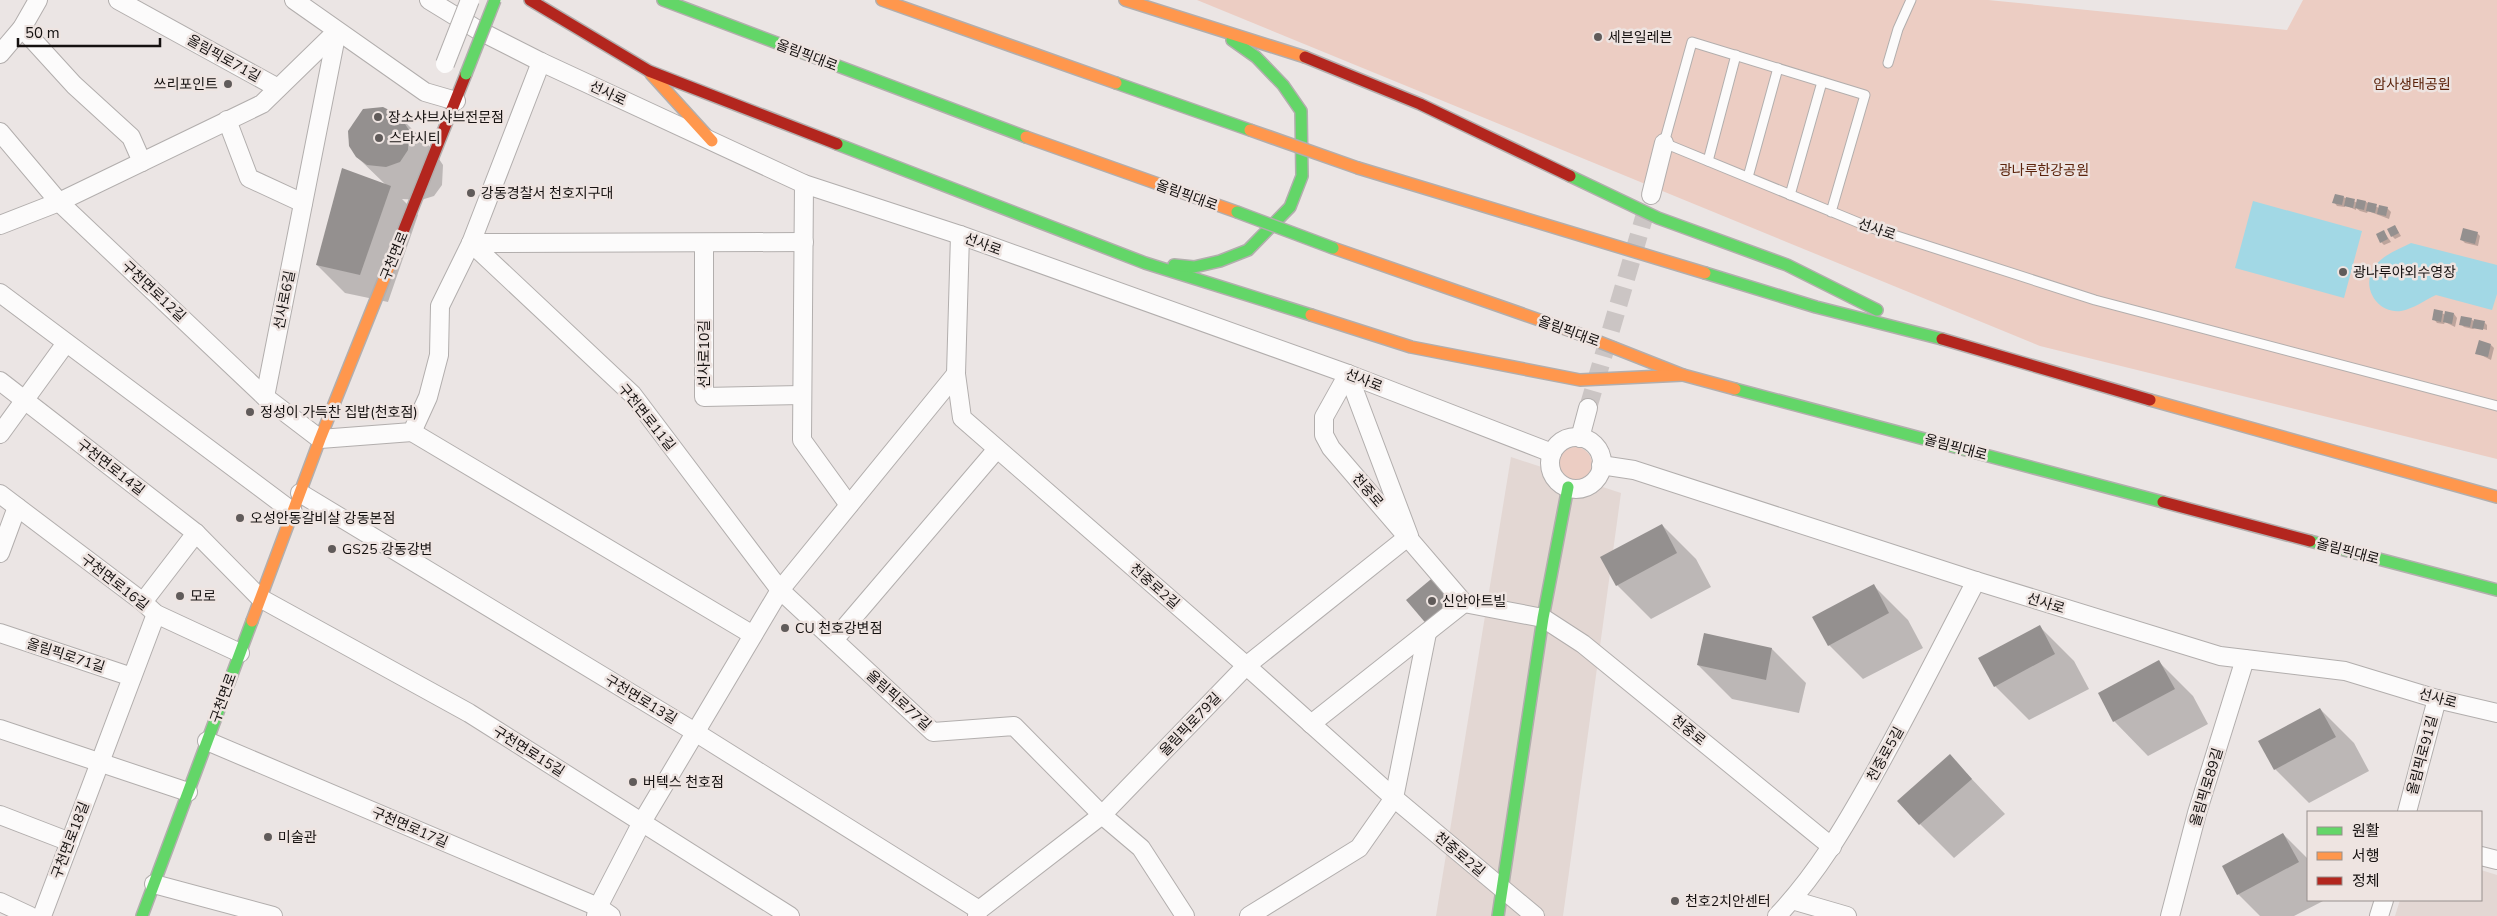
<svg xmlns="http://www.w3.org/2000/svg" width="2497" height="916" font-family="'Nunito Sans','Noto Sans KR',sans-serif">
<rect width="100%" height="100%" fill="#ebe5e4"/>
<!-- built -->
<g fill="#e3d7d3">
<path d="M1511,457L1621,493L1563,916H1436Z"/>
<path d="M2481,870L2497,875V916H2395L2400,900H2481Z"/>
</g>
<!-- green -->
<g fill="#eccdc3">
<path d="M1197,0H1988L2287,30L2303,0H2497V459L2040,346Z"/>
<circle cx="1575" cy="464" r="17"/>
</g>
<!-- water -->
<g fill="#a2d8e5">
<path d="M2253,201L2362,231L2344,298L2235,268Z"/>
<path d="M2411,243L2497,265V294L2492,310L2436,295C2425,300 2413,309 2401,311C2376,314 2360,285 2375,266C2383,255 2399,249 2411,243Z"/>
</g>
<!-- shadow -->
<g fill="#0003">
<path d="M399,116L433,150L443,165L442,185L434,196L421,200L402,199L418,215L388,302L345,293L317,265L386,185L357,157Z"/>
<path d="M2343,197L2358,203L2366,202L2379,208H2387L2391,212L2389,219L2368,211L2367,213L2360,211L2356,208V210L2345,205V207L2337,206L2334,202Z"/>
<path d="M2395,226L2401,236L2395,239L2392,236Z"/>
<path d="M2384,232L2391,242L2384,245L2381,242Z"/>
<path d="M2477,233L2480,236L2478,246L2465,243L2462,240Z"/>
<path d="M2435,310L2446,315L2454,314L2457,318L2455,327L2445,322L2444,324L2437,323L2434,319Z"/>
<path d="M2471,319L2475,322H2484L2487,325V330L2476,327L2473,329L2464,327L2461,324Z"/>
<path d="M2491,345L2494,348L2491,360L2477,353Z"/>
<path d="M1662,525L1696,559L1711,587L1651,619L1617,585Z"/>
<path d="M1874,586L1908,620L1923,648L1863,679L1829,645Z"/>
<path d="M2040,627L2074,661L2089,689L2029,720L1995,686Z"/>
<path d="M1772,649L1806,683L1799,713L1732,699L1698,665Z"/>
<path d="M2159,662L2193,696L2208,724L2148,756L2114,721Z"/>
<path d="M2320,709L2354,743L2369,771L2309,803L2275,769Z"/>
<path d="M1950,756L2005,814L1954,858L1920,824Z"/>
<path d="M2283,834L2308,859V900H2325L2294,916H2260L2238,894Z"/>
</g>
<!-- building -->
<g fill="#94908f">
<path d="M383,107L399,115L409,130L408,150L400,162L386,167L367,165L356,157L349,146L348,131L363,109Z"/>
<path d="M342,168L391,186L360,275L316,265Z"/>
<path d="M2335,194L2344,196L2342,205L2332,203Z"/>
<path d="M2346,197L2355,199L2353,208L2344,206Z"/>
<path d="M2357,199L2366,201L2364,210L2355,208Z"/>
<path d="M2368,202L2377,204L2375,213L2366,211Z"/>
<path d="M2379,205L2388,207L2386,216L2377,214Z"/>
<path d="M2395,225L2399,233L2391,237L2387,229Z"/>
<path d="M2463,228L2478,232L2475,244L2460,240Z"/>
<path d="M2384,230L2388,239L2380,243L2376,234Z"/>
<path d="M2434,309L2443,311L2441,322L2432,320Z"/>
<path d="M2445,311L2454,313L2452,324L2443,322Z"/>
<path d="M2461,316L2472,318L2470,327L2459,325Z"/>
<path d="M2474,319L2485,321L2483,330L2472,328Z"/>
<path d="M2479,340L2491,344L2488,357L2475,354Z"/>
<path d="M1662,524L1677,553L1616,586L1600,557Z"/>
<path d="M1436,575L1459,602L1429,627L1406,600Z"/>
<path d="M1874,584L1889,613L1828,646L1812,617Z"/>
<path d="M2040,625L2055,654L1994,687L1978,658Z"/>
<path d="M1704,633L1772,648L1766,680L1697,665Z"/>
<path d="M2159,660L2175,689L2113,722L2098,693Z"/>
<path d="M2320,708L2336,737L2274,770L2258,741Z"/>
<path d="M1950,754L1972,779L1919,825L1897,801Z"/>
<path d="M2283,833L2299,862L2237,895L2222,866Z"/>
</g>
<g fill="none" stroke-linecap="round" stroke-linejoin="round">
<!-- street-tunnel -->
<path stroke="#cbc5c4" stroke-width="18" stroke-dasharray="18 9" stroke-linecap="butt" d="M1588,408L1648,204"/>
<!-- lane casing -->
<g stroke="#b2aead" stroke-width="11">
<g id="lane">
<path d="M1888,63L1898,29L1911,0"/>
<path d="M1708,161L1736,55"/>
<path d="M1748,177L1778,68"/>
<path d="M1790,195L1822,82"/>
<path d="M1831,212L1865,95L1692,42L1664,143L1869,227L2095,300L2497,406"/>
</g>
</g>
<!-- street casing -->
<g stroke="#b2aead" stroke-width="20">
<g id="street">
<path d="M118,0L278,88"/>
<path d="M294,0L425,92L456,101"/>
<path d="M429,0L478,30L541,62L804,184L960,235L1348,374L1552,453"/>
<path d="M22,28L74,85L131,137L142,162"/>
<path d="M0,54L22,28L38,0"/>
<path d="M227,120L249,178L303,203"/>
<path d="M0,132L59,202L265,397L320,439L412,432L428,397L439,355L440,306L471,243L541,62"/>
<path d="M804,184L802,440L849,505"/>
<path d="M1651,195L1664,143"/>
<path d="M0,225L59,202L262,104L337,31"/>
<path d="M960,235L956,374L962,418L1241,661L1394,798L1535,916"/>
<path d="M471,243L632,394L780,590L933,732L1014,726L1102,815L1141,848L1185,916"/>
<path d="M471,243L804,242"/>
<path d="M704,243V397L802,395"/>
<path d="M0,293L293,512"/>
<path d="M1348,374L1324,417V435L1331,448L1464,603L1543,618L1583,644L1832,847"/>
<path d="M0,381L196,533L260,598L469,713L790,916"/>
<path d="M265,397L337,31"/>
<path d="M412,432L753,635"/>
<path d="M0,434L66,343"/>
<circle cx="1576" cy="463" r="26"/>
<path d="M1580,438L1588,408"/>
<path d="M1601,465L1634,470L1976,581L2220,656L2345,671L2437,699L2497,713"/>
<path d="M300,493L695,732L979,910"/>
<path d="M0,494L143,602L156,614L240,653"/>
<path d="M0,553L17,507"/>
<path d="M143,602L196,533"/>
<path d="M0,633L132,677"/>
<path d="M834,640L997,449"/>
<path d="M1311,724L1464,603"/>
<path d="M0,729L188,792"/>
<path d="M207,741L598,907L611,916"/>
<path d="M2407,812L2437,699"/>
<path d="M0,815L70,842"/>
<path d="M2481,856L2497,860"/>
<path d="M154,884L273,916"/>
<path d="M1792,900L1847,916"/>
<path d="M0,902L30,916"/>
<path d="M42,916L156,614"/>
<path d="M596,916L598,907L642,822L780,590L956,374"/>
<path d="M977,916L979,910L1102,815L1246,666L1409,536L1348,374"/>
<path d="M1249,916L1359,848L1394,798L1427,633"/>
<path d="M1777,916C1817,874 1845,826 1873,776C1909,712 1942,646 1976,581"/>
<path d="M2170,916L2197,813L2245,659"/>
<path d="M2379,916L2384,900"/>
</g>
</g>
<!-- fast casing -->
<g stroke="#b2aead" stroke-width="14">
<g id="fast">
<path d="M663,0L1026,137"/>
<path d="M1116,83L1250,130"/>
<path d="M837,144L1145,263L1311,315"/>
<path d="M1570,176L1658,218L1787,265L1877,310"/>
<path d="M1174,265L1194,267L1220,261L1248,250L1290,207L1302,176L1301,111L1283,85L1256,57L1232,40"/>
<path d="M1705,273L1816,307L1942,339"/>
<path d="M1735,389L2163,502"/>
<path d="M2310,541L2497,590"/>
<path d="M142,916L252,621"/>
<path d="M1498,916L1543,618L1568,487"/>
</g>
</g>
<!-- slow casing -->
<g stroke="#b2aead" stroke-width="14">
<g id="slow">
<path d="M882,0L1116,83"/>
<path d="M1125,0L1305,57"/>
<path d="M651,74L712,141"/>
<path d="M1026,137L1237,212"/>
<path d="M1358,168L1705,273"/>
<path d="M1333,248L1574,332L1683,375L1735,389"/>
<path d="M1311,315L1411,347L1580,380L1683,375"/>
<path d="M2150,400L2497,497"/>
<path d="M252,621L320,439L395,252"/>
</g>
</g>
<!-- jam casing -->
<g stroke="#b2aead" stroke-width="14">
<g id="jam">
<path d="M530,0L649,71L837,144"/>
<path d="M1305,57L1420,104L1570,176"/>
<path d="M395,252L466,74"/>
<path d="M1942,339L2150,400"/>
<path d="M2163,502L2310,541"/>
</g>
</g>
<!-- lane -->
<use href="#lane" stroke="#fcfbfb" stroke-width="9"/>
<!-- street -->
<use href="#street" stroke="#fcfbfb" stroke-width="18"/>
<!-- fast -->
<use href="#fast" stroke="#63d668" stroke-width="11"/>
<!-- slow -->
<use href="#slow" stroke="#ff974d" stroke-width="11"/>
<!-- jam -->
<use href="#jam" stroke="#b3261e" stroke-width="11"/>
<!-- street-bridge casing -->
<g stroke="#b2aead" stroke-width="20" stroke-linecap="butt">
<path id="street-bridge" d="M445,64L470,0"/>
</g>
<!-- fast-bridge casing -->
<g stroke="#b2aead" stroke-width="14" stroke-linecap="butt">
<g id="fast-bridge">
<path d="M466,74L495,0"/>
<path d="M1237,212L1333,248"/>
</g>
</g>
<!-- slow-bridge casing -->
<g stroke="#b2aead" stroke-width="14" stroke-linecap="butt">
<path id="slow-bridge" d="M1250,130L1358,168"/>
</g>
<!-- street-bridge -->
<use href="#street-bridge" stroke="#fcfbfb" stroke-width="18"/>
<!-- fast-bridge -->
<use href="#fast-bridge" stroke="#63d668" stroke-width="11"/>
<!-- slow-bridge -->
<use href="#slow-bridge" stroke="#ff974d" stroke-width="11"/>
</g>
<!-- markers -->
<g fill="#605b5a" stroke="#eee4e1" stroke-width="2">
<circle cx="1598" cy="37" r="5"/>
<circle cx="228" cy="84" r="5"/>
<circle cx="378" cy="117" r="5"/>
<circle cx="379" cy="138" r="5"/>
<circle cx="471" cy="193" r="5"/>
<circle cx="2343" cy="272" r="5"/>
<circle cx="250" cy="412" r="5"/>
<circle cx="240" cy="518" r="5"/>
<circle cx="332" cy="549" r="5"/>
<circle cx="180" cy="596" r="5"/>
<circle cx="1432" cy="601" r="5"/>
<circle cx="785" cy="628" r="5"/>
<circle cx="633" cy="782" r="5"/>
<circle cx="268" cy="837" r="5"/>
<circle cx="1675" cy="901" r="5"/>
</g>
<g text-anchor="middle" stroke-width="5" stroke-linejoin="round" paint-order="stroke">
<!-- poi labels -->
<g font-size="14" fill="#151110" stroke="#eee4e1" text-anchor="start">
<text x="1608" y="42">세븐일레븐</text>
<text x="218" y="89" text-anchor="end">쓰리포인트</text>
<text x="388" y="122">장소샤브샤브전문점</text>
<text x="389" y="143">스타시티</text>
<text x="481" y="198">강동경찰서 천호지구대</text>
<text x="2353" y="277">광나루야외수영장</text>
<text x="260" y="417">정성이 가득찬 집밥(천호점)</text>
<text x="250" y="523">오성안동갈비살 강동본점</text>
<text x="342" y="554">GS25 강동강변</text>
<text x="190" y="601">모로</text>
<text x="1442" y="606">신안아트빌</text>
<text x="795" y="633">CU 천호강변점</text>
<text x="643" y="787">버텍스 천호점</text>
<text x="278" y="842">미술관</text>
<text x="1685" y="906">천호2치안센터</text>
</g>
<!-- street labels -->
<g font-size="14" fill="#151110" stroke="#eee4e1">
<text transform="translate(807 55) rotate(21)" y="5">올림픽대로</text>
<text transform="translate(224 58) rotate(29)" y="5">올림픽로71길</text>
<text transform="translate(608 93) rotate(25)" y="5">선사로</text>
<text transform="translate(1187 195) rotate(20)" y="5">올림픽대로</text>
<text transform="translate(1877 229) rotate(19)" y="5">선사로</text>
<text transform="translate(983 244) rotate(20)" y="5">선사로</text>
<text transform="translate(394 256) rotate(-68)" y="5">구천면로</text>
<text transform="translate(154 291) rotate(43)" y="5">구천면로12길</text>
<text transform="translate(284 300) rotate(-79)" y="5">선사로6길</text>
<text transform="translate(1569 331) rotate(20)" y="5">올림픽대로</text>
<text transform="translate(704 354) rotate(-90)" y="5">선사로10길</text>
<text transform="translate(1364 380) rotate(21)" y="5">선사로</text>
<text transform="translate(647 417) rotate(51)" y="5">구천면로11길</text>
<text transform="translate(1956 447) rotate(15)" y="5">올림픽대로</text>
<text transform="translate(111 467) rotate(38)" y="5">구천면로14길</text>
<text transform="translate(1368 490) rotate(49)" y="5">천중로</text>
<text transform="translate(2348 551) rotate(15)" y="5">올림픽대로</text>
<text transform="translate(115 582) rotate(38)" y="5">구천면로16길</text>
<text transform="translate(1155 586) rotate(41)" y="5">천중로2길</text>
<text transform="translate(2046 603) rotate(17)" y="5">선사로</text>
<text transform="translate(66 655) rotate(18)" y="5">올림픽로71길</text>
<text transform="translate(223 698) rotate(-70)" y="5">구천면로</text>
<text transform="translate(2438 698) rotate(15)" y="5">선사로</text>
<text transform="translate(641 699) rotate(31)" y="5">구천면로13길</text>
<text transform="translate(899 700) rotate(42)" y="5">올림픽로77길</text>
<text transform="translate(1190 724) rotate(-46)" y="5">올림픽로79길</text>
<text transform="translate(1689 730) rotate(39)" y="5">천중로</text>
<text transform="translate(529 751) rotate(32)" y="5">구천면로15길</text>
<text transform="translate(1885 754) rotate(-61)" y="5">천중로5길</text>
<text transform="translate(2422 755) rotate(-75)" y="5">올림픽로91길</text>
<text transform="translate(2206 787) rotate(-73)" y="5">올림픽로89길</text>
<text transform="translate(410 827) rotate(23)" y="5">구천면로17길</text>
<text transform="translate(70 840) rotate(-69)" y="5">구천면로18길</text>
<text transform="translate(1460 854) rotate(40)" y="5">천중로2길</text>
</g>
<!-- park labels -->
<g font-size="14" fill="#5b230b" stroke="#eee4e1">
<text x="2412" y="89">암사생태공원</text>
<text x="2044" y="175">광나루한강공원</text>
</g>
</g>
<!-- legend -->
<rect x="2307" y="811" width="175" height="90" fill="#eee4e1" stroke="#97908d"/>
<rect x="2317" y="827" width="25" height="8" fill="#63d668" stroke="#97908d"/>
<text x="2352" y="836" font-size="15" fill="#151110">원활</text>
<rect x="2317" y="852" width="25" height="8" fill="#ff974d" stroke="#97908d"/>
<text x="2352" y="861" font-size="15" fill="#151110">서행</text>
<rect x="2317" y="877" width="25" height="8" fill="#b3261e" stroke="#97908d"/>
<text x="2352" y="886" font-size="15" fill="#151110">정체</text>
<!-- scale -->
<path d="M18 38v8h142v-8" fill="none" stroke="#151110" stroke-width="2.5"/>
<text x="25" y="38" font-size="15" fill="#151110" stroke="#eee4e1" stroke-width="4" paint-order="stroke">50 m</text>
</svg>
